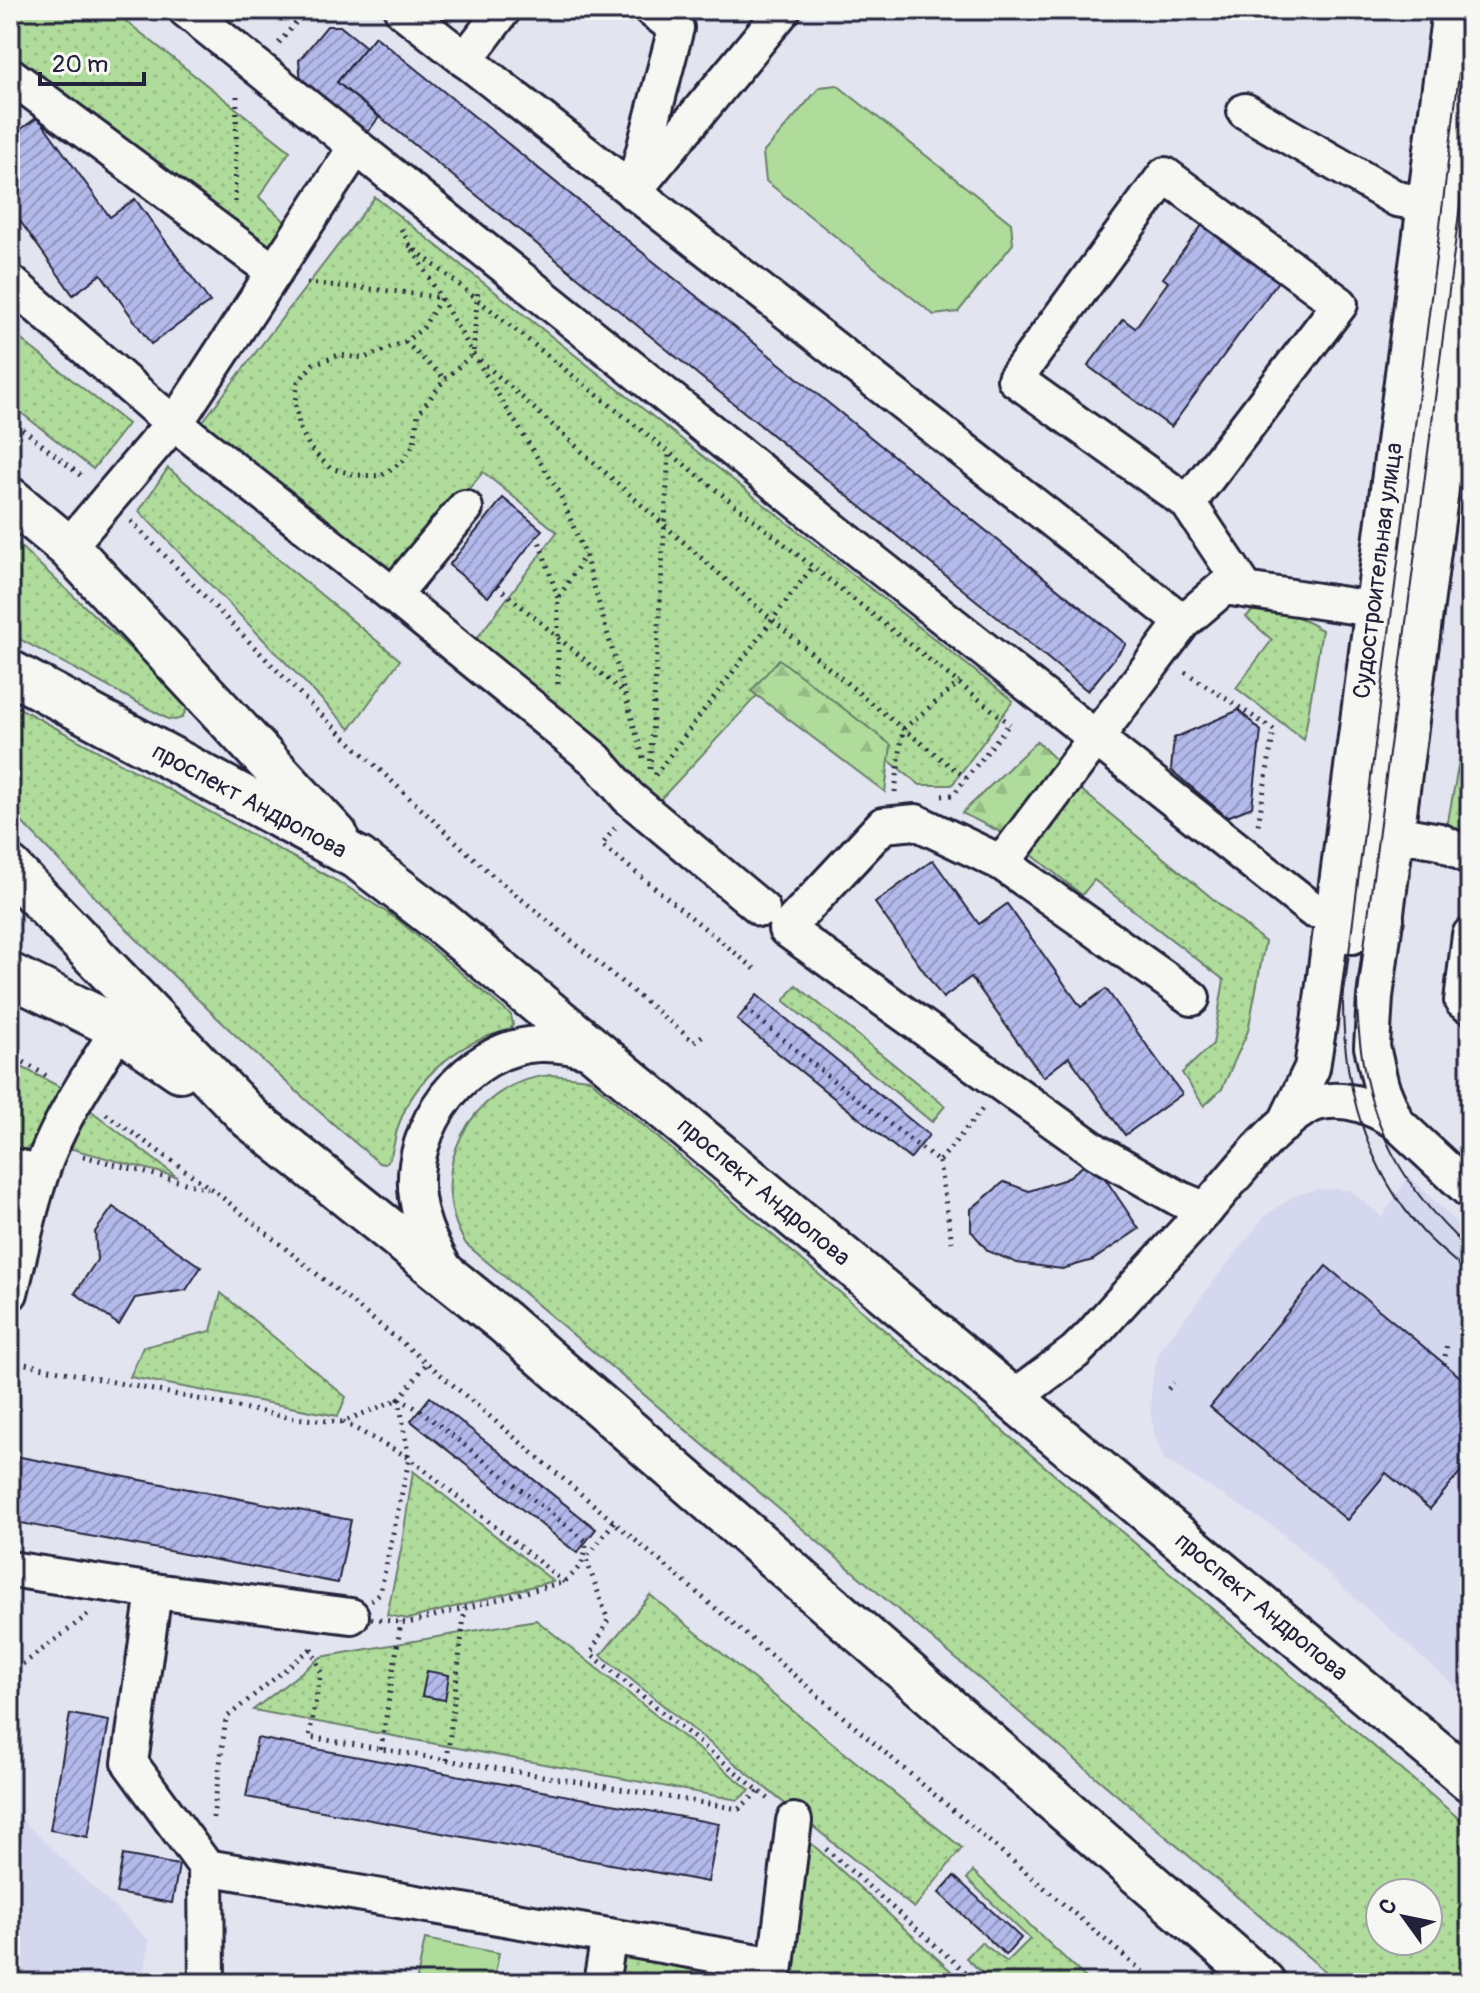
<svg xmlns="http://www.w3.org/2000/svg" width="1480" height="1993" font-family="Pangolin,sans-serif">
<defs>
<pattern id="grass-dots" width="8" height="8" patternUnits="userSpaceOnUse" patternTransform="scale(2)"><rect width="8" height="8" fill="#afdc9a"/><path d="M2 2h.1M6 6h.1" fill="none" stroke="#96bc86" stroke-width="1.8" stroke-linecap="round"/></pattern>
<pattern id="forest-firs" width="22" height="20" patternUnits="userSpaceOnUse" patternTransform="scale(2)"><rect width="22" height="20" fill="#afdc9a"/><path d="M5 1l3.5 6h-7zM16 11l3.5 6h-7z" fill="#96bc86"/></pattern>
<pattern id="building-hatch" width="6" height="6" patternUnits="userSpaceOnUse" patternTransform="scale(2)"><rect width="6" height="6" fill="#b3baeb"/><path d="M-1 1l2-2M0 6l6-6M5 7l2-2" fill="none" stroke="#9197c0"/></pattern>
</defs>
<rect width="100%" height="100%" fill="#e2e4f0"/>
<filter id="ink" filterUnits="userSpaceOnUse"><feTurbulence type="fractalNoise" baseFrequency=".0125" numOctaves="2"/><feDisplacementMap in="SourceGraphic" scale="16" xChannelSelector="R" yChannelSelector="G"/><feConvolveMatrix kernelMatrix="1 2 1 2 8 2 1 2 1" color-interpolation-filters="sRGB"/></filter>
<g filter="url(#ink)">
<!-- built -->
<g fill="#d4d7ee">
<path d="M1409,1176L1470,1236V1700L1276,1528L1164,1459L1155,1435L1150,1410L1153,1375L1160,1350L1265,1216L1294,1196L1315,1190L1336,1189L1350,1190L1382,1217Z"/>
<path d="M10,1809L149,1940L142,1983H10Z"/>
</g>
<!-- grass -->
<g fill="url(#grass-dots)" stroke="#687f6a" stroke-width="2" fill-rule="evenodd">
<path d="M10,10H112L290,151L259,197L290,226L270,253L10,59Z"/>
<path d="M375,197L1013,701L952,785H920L778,673L659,801L472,645L557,532L483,472L390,584L197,429Z"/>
<path d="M10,331L128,424L93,469L10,404Z"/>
<path d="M168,468L400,660L350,729L139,511Z"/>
<path d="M10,537L183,698L187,708L182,718L175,720L168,719L10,634Z"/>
<path d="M1264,598L1322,630L1304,740L1236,688L1272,640L1246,617Z"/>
<path d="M10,703L346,886L397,919L511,1015L513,1025L509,1030C460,1041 416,1076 399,1124C394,1136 394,1157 385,1164L379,1163C248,1054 129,933 10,810Z"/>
<path d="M1074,784L1265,942L1248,1031L1222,1089L1204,1106L1182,1073L1213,1044L1224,980L1094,880L1082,895L1026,850Z"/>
<path d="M796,985L945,1106L932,1122L784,1001Z"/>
<path d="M10,1061L60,1087L34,1143L10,1159Z"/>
<path d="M551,1075L589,1079L1470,1828V1983H1339L466,1244C423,1173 469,1082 551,1075ZM1380,1893H1428V1941H1380Z"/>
<path d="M85,1106L177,1177L61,1146Z"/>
<path d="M221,1293L346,1397L338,1416L130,1377L143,1347L211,1331Z"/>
<path d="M413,1471L553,1581L408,1619L387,1615L401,1550Z"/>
<path d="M650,1595L962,1848L914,1908L601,1655Z"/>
<path d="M536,1620L750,1790L738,1800L253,1710L321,1657Z"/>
<path d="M800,1833L964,1983H613L619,1945L784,1977Z"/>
<path d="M973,1871L1091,1983H993L966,1958L981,1942L1007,1962L1030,1939L967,1879Z"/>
</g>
<!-- forest -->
<g fill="url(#forest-firs)" stroke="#687f6a" stroke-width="2">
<path d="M779,659L891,745L885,792L751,691Z"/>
<path d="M1470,702V847L1446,832Z"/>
<path d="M1037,741L1064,768L1012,838L962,813Z"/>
</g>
<!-- park -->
<g fill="#afdc9a" stroke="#687f6a" stroke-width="2">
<path d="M837,85L1011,223L1013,244L958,312L934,315L766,181L763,153L820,87Z"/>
<path d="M425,1939L499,1953L493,1983H416Z"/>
</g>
<!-- building -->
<g fill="url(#building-hatch)" stroke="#22223b" stroke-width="2">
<path d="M327,26H340L366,47L337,82L379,117L365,136L301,83L299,60Z"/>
<path d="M375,36L1126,644L1088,691L337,82Z"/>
<path d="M38,117L110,217L135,199L210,302L151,344L101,274L73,295L10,207V137Z"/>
<path d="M1203,224L1279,280L1171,427L1088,366L1123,319L1135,328L1168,282L1163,278Z"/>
<path d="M503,498L542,530L488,597L449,565Z"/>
<path d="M1239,710L1261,731L1252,807L1227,817L1171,770L1174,738Z"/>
<path d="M933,860L979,924L1007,904L1081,1007L1106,989L1182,1094L1125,1135L1069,1057L1043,1077L971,977L943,998L875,903Z"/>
<path d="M757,995L929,1135L910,1159L737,1020Z"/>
<path d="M1092,1159L1139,1229L1093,1260L1062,1269L1017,1263L988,1251L971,1231V1209L1004,1182L1029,1191L1066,1179Z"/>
<path d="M113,1207L201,1267L186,1290L135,1298L119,1325L75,1293L97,1260L95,1232Z"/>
<path d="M1326,1266L1470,1385V1460L1430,1509L1386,1473L1347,1520L1210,1407Z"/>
<path d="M430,1397L596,1529L577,1553L411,1421Z"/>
<path d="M10,1455L351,1520L338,1583L10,1521Z"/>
<path d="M427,1671L449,1675L445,1700L422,1696Z"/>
<path d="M70,1714L109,1721L88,1837L50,1830Z"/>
<path d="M257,1738L719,1824L708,1882L246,1797Z"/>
<path d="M123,1855L179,1865L172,1903L116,1893Z"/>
<path d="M954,1876L1021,1938L1006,1955L939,1893Z"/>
</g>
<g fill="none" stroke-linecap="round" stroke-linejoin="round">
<!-- minor casing -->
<g stroke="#22223b" stroke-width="40">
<g id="minor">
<path d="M186,10L837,533L1313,910L1386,919"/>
<path d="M402,10L1183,622"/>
<path d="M652,10L676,28L633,192L783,10"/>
<path d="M465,60L503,10"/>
<path d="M10,75L274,272"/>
<path d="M1245,111L1397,199L1425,204"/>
<path d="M1470,267L1375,997L1372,1047L1381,1086L1396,1122L1470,1191"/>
<path d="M10,282L155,408L393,595L596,760L628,797L762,909"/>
<path d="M1188,503L1015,379L1165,175L1340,304L1188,503L1246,590"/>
<path d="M68,547L184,410L356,147"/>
<path d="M393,595L465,508"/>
<path d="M1375,830L1440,841L1470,857"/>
<path d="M1002,863L916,822L883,825L786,929L1097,1152L1180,1199L1206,1210"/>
<path d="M1470,935L1462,1001L1470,1006"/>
<path d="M1352,936L1360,916L1470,62"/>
<path d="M1192,998L1002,863L1183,622L1224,587L1393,612"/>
<path id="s1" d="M1285,1124L1312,1068L1319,1023L1450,10"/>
<path d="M10,1166L41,1172"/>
<path d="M446,1271C432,1247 421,1226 417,1197C407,1128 466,1047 539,1044C560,1043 579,1048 600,1054"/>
<path d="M10,1293C22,1246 31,1197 49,1151C67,1108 95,1068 119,1028"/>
<path d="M1012,1399L1075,1352L1092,1335C1128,1293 1166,1254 1203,1213C1229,1184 1284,1109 1321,1102C1349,1097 1373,1107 1396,1122"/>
<path d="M10,1569L154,1591L130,1763L206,1867L207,1983"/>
<path d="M154,1591L351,1616"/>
<path d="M206,1867L609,1936L601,1983"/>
<path d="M609,1936L776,1965L794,1821"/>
</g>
</g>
<!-- major casing -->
<g stroke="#22223b" stroke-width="48">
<g id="major">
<path d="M10,499L68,547L336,835"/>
<path id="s2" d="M10,672L359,859L437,919L1470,1780"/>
<path d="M10,868L250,1118L504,1322L1264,1983"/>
<path d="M10,975L119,1028L180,1070"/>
</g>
</g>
<!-- path -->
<g stroke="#22223b" stroke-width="5" stroke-dasharray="2 6" stroke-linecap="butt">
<path d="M279,43L306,10"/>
<path d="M235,202L237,96"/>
<path d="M401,229L473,354L560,494L585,555L644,761"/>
<path d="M409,245L1010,724"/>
<path d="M307,283L401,292L441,298L423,328L405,342L364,358L339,355L313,364L298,382L295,402L300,429L311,449L330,468L356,475L381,476L403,461L414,444L418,414L445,379L473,354L478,287"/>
<path d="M405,342L445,379"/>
<path d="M480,360C639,502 796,648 966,778"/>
<path d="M10,419L85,479"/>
<path d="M131,521L314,708L485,869L694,1042L706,1033"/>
<path d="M537,535L558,598"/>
<path d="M497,586L623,692"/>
<path d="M1467,629L1470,631"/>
<path d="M1185,672L1274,730L1258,825"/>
<path d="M558,684V599L585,555"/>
<path d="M650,769L669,452"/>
<path d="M655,775L813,566"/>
<path d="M895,792L903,729L960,682"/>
<path d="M942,796L953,795L1010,723"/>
<path d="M615,828L602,845L755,969"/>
<path d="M746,1009L834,1081L939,1162L983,1108"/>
<path d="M10,1054L50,1078"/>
<path d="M106,1114L213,1190L427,1363L1156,1983"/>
<path d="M83,1156L208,1189"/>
<path d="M939,1162L952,1242"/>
<path d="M10,1361L292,1418L342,1422L399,1399L427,1363"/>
<path d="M1444,1364L1447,1343"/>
<path d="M1168,1389L1174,1383"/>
<path d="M399,1399L420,1410L586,1541C586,1561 579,1569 564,1582L408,1623L351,1616L380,1593L409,1460Z"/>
<path d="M343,1422L408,1457L564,1582"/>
<path d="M614,1522L586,1559L608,1620L591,1654L770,1800"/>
<path d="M311,1648L321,1672L309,1737L739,1809L760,1790"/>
<path d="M10,1674L89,1614"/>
<path d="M381,1749L401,1622"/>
<path d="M447,1760L465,1608"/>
<path d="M213,1818L226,1718L313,1647"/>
<path d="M826,1849L978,1983"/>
</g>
<!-- minor -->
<use href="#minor" stroke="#f6f6f2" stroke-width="34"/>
<!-- major -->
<use href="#major" stroke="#f6f6f2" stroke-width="42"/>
<!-- tram -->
<g stroke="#22223b" stroke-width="2">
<path d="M1467,10L1343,1001C1343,1086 1366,1169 1424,1233C1438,1248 1455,1261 1470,1275"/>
<path d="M1470,128L1357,1001C1360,1106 1392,1180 1470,1250"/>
</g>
</g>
</g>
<g text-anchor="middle" stroke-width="7" stroke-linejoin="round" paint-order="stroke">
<!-- street labels -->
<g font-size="24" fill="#22223b" stroke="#f6f6f2">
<text dy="8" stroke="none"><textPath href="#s1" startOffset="564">Судостроительная улица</textPath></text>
<text dy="8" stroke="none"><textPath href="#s2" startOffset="272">проспект Андропова</textPath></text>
<text dy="8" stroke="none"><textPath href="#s2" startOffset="920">проспект Андропова</textPath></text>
<text dy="8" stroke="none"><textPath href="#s2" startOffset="1568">проспект Андропова</textPath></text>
</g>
</g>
<!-- margin -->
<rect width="1480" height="1993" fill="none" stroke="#f6f6f2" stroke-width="40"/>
<rect x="20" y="20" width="1440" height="1953" fill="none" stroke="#22223b" stroke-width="3" filter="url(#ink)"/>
<!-- north arrow -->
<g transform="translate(1404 1917) rotate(303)"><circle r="38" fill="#f6f6f2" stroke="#a1a1a9" stroke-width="2"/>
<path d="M0-6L14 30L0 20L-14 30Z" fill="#22223b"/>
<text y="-12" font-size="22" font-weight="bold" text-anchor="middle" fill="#22223b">С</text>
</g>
<!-- scale -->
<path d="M40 72v12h104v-12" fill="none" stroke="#22223b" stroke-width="4"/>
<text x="52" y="72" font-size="24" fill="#22223b" stroke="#f6f6f2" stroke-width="6" paint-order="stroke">20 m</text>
</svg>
